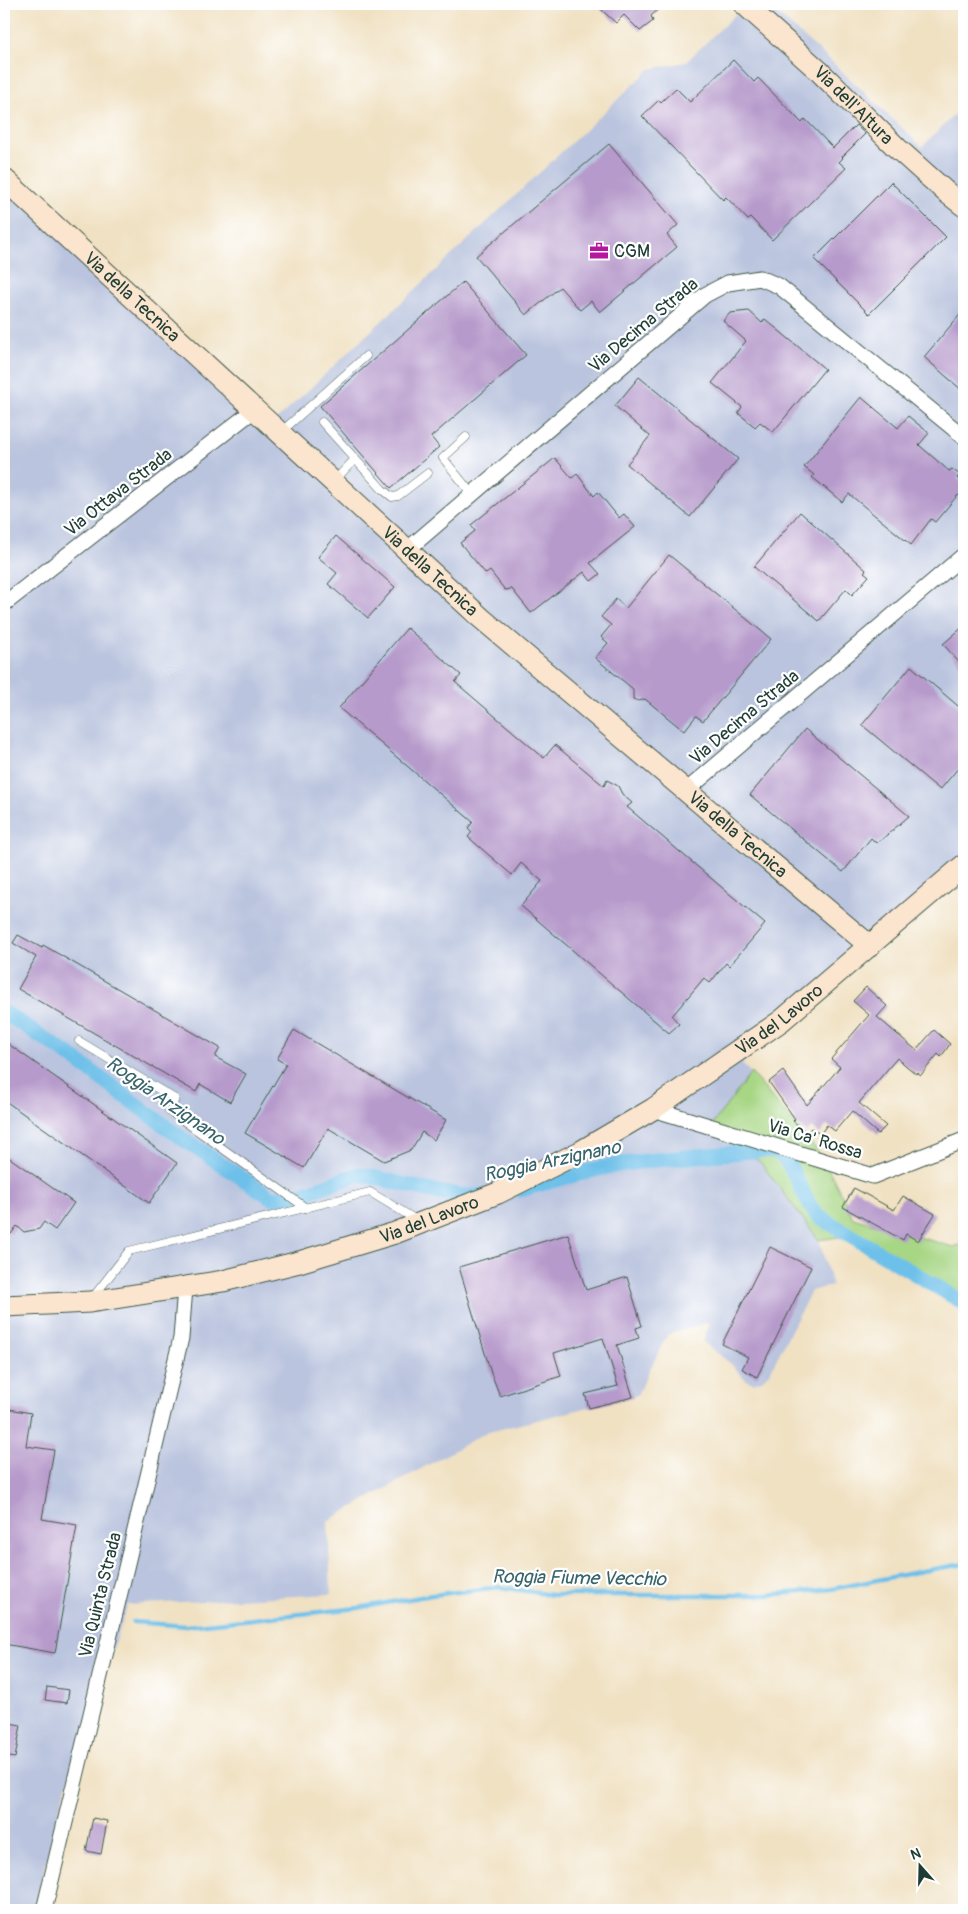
<svg xmlns="http://www.w3.org/2000/svg" width="968" height="1914" font-family="Pangolin,sans-serif">
<rect width="100%" height="100%" fill="#fff"/>
<filter id="ink" filterUnits="userSpaceOnUse"><feTurbulence type="fractalNoise" baseFrequency=".02" numOctaves="2"/><feDisplacementMap in="SourceGraphic" scale="10" xChannelSelector="R" yChannelSelector="G"/><feConvolveMatrix kernelMatrix="1 2 1 2 8 2 1 2 1" color-interpolation-filters="sRGB"/></filter>
<filter id="wash" filterUnits="userSpaceOnUse"><feTurbulence type="fractalNoise" baseFrequency=".0096" numOctaves="4" result="noise"/><feDisplacementMap in="SourceGraphic" scale="20" xChannelSelector="R" yChannelSelector="G"/><feGaussianBlur stdDeviation="1.12" result="paint"/><feColorMatrix in="noise" values="0 0 0 0 0 0 0 0 0 0 0 0 0 0 0 0 0 1.4 0 .05"/><feComposite in="paint" operator="in"/></filter>
<g filter="url(#wash)">
<rect width="100%" height="100%" fill="#f0e1c2"/>
<!-- industrial -->
<path fill="#bac4de" d="M746,4H766L831,61L922,147L956,113L964,108V867L802,1006L742,1064L751,1073L712,1126L760,1162L819,1240L832,1285L811,1291L770,1372L762,1380L753,1383L746,1380L730,1363L703,1342L710,1322L667,1335L637,1395L485,1433L328,1521L331,1594L128,1605L61,1803L34,1910H4V171L272,424L650,69L686,62Z"/>
<!-- green -->
<path fill="#a7d684" stroke="#638a5c" d="M751,1073L822,1156L853,1218L953,1247L964,1244V1306L845,1236L819,1240L760,1162L711,1126Z"/>
<g fill="none" stroke-linecap="round" stroke-linejoin="round">
<!-- stream -->
<path stroke="#6dc0e9" stroke-width="4.5" d="M133,1622L186,1626L358,1608L432,1595L500,1587L552,1595H767L832,1589L922,1571L964,1564"/>
<!-- canal -->
<g stroke="#6dc0e9" stroke-width="15">
<path d="M4,1012L72,1057L180,1137L272,1198L302,1194L359,1174L436,1192L465,1196H483"/>
<path d="M520,1190C554,1180 588,1170 623,1164C660,1159 696,1156 733,1153C744,1152 769,1148 778,1153C793,1161 804,1203 818,1216L964,1303"/>
</g>
</g>
<g id="blocks">
<!-- building -->
<g fill="#b69acb">
<path d="M595,4H664L651,16L653,21L640,31L624,15L616,23Z"/>
<path d="M733,60L754,82L758,78L802,123L805,119L833,148L856,125L865,134L842,157L843,158L839,162L846,168L772,240L751,218L748,220L726,197L723,200L642,116L659,100L661,102L676,88L690,102Z"/>
<path d="M609,144L678,225L667,235L677,247L600,312L591,301L580,310L560,287L526,315L476,256Z"/>
<path d="M891,182L946,237L869,314L814,259Z"/>
<path d="M463,282L526,355L431,437L439,447L391,488L320,406Z"/>
<path d="M964,310V392L924,357Z"/>
<path d="M749,311L762,323L765,319L825,369L773,432L760,422L755,427L738,413L742,407L712,383L746,341L723,321L730,313Z"/>
<path d="M639,377L738,459L690,517L627,464L650,436L615,406Z"/>
<path d="M861,397L898,428L908,416L929,433L919,445L949,471L952,469L960,475L957,478L963,483L960,487L963,494L957,496L935,522L931,519L911,545L849,494L842,502L812,477L814,475L804,467Z"/>
<path d="M555,458L572,478L577,474L594,496L598,492L619,518L624,514L635,527L590,563L600,574L591,581L584,572L531,613L512,589L505,590L490,571L486,574L460,543L475,531L471,525Z"/>
<path d="M800,512L866,570L864,572L869,576L852,595L846,589L819,621L754,567Z"/>
<path d="M336,536L395,587L368,618L328,584L337,573L318,557Z"/>
<path d="M669,555L771,639L703,721L696,716L684,731L645,699L639,701L633,699V689L595,658L608,643L601,637L611,625L601,617L616,599L626,608Z"/>
<path d="M964,626V668L943,644Z"/>
<path d="M407,628L461,675L455,682L544,758L555,745L604,786L607,780L618,786L622,794L632,803L627,807L765,924L729,966L726,963L710,983L704,978L672,1016L679,1024L669,1033L521,906L542,881L521,863L512,875L468,837L472,832L468,828L473,822L339,708Z"/>
<path d="M911,666L964,711V761L940,790L862,725Z"/>
<path d="M805,729L909,816L881,840L876,843L871,838L843,872L750,795Z"/>
<path d="M18,935L42,948L43,945L220,1048L215,1057L246,1074L230,1102L200,1084L196,1092L18,989L36,957L13,943Z"/>
<path d="M866,987L887,1006L877,1017L916,1050L934,1030L950,1044L941,1057L938,1054L921,1075L917,1072L916,1074L897,1058L859,1103L886,1126L878,1134L852,1111L835,1131L827,1125L820,1134L811,1128L807,1133L793,1121L795,1119L769,1082L783,1071L807,1105L840,1067L831,1059L869,1015L853,1001Z"/>
<path d="M294,1030L446,1120L434,1140L422,1132L411,1150L384,1161L328,1128L304,1168L245,1133L286,1064L277,1059Z"/>
<path d="M4,1041L177,1163L149,1203L4,1100Z"/>
<path d="M4,1154L74,1203L55,1230L44,1222L39,1229L24,1232L17,1226L11,1234L4,1229Z"/>
<path d="M854,1188L894,1210L903,1196L935,1214L918,1241L906,1234L903,1240L843,1207Z"/>
<path d="M568,1234L586,1290L627,1277L642,1326L636,1328L639,1338L617,1345L633,1397L589,1408L585,1394L618,1386L603,1338L554,1353L561,1376L500,1396L491,1373L459,1267Z"/>
<path d="M770,1247L811,1267L757,1377L742,1369L748,1357L722,1344Z"/>
<path d="M4,1408L31,1413L26,1446L54,1450L42,1519L77,1525L55,1653L4,1644Z"/>
<path d="M47,1687L69,1690L67,1703L45,1700Z"/>
<path d="M4,1722L21,1725L15,1758L4,1756Z"/>
<path d="M93,1818L107,1821L101,1854L86,1851Z"/>
</g>
</g>
</g>
<g filter="url(#ink)">
<use href="#blocks" fill-opacity="0" stroke="#3e5649" stroke-width="1"/>
<g fill="none" stroke-linecap="round" stroke-linejoin="round">
<!-- lane casing -->
<g stroke="#3e5649" stroke-width="9">
<g id="lane">
<path d="M322,422L382,489L392,497L398,496L428,473"/>
<path d="M281,432L366,356"/>
<path d="M466,437L443,458L472,494"/>
<path d="M334,481L355,459"/>
<path d="M79,1041L175,1099L170,1111L306,1208"/>
<path d="M94,1296L129,1251L370,1192L418,1221"/>
</g>
</g>
<!-- street casing -->
<g stroke="#3e5649" stroke-width="17">
<g id="street">
<path d="M407,550L705,295L728,283L760,278L779,286L964,437"/>
<path d="M4,604L254,410"/>
<path d="M686,791L964,555"/>
<path d="M653,1109L873,1176L964,1140"/>
<path d="M44,1910L181,1338L185,1288"/>
</g>
</g>
<!-- secondary casing -->
<g stroke="#3e5649" stroke-width="23">
<g id="secondary">
<path id="s1" d="M744,4L818,70L897,148L946,192L964,206"/>
<path id="s2" d="M4,179L481,618L870,946"/>
<path id="s3" d="M4,1306L90,1302L223,1281L299,1262L395,1233L498,1193L580,1152L653,1109L781,1021L964,865"/>
</g>
</g>
<!-- lane -->
<use href="#lane" stroke="#fff" stroke-width="8"/>
<!-- street -->
<use href="#street" stroke="#fff" stroke-width="15"/>
<!-- secondary -->
<use href="#secondary" stroke="#fbe5cf" stroke-width="21"/>
</g>
</g>
<!-- icons -->
<defs>
<g id="office-bare" transform="scale(1.5)"><path d="M-6-3h4V-5.5h4V-3h4V5H-6ZM-1-4.5V-3h2v-1.5ZM-6 0V1H6V0Z" fill="#b5179e" stroke="#fff" stroke-width="2.5" paint-order="stroke"/></g>
</defs>
<g fill-rule="evenodd">
<use href="#office-bare" x="599" y="251"/>
</g>
<g text-anchor="middle" stroke-width="4.5" stroke-linejoin="round" paint-order="stroke">
<!-- street labels -->
<g font-size="18" fill="#1f3d34" stroke="#fff">
<text dy="6" stroke="none"><textPath href="#s1" startOffset="149">Via dell'Altura</textPath></text>
<text dy="6" stroke="none"><textPath href="#s2" startOffset="174">Via della Tecnica</textPath></text>
<text transform="translate(643 325) rotate(-40)" y="6">Via Decima Strada</text>
<text transform="translate(118 492) rotate(-38)" y="6">Via Ottava Strada</text>
<text dy="6" stroke="none"><textPath href="#s2" startOffset="579">Via della Tecnica</textPath></text>
<text transform="translate(744 717) rotate(-40)" y="6">Via Decima Strada</text>
<text dy="6" stroke="none"><textPath href="#s2" startOffset="984">Via della Tecnica</textPath></text>
<text dy="6" stroke="none"><textPath href="#s3" startOffset="841">Via del Lavoro</textPath></text>
<text transform="translate(815 1139) rotate(17)" y="6">Via Ca' Rossa</text>
<text dy="6" stroke="none"><textPath href="#s3" startOffset="436">Via del Lavoro</textPath></text>
<text transform="translate(100 1595) rotate(-76)" y="6">Via Quinta Strada</text>
</g>
<!-- poi labels -->
<g font-size="18" fill="#1f3d34" stroke="#fff" text-anchor="start">
<text x="614" y="257">CGM</text>
</g>
<!-- water labels -->
<g font-size="19" font-style="italic" fill="#36646a" stroke="#fff">
<text transform="translate(166 1100) rotate(35)" y="7">Roggia Arzignano</text>
<text transform="translate(552 1160) rotate(-12)" y="7">Roggia Arzignano</text>
<text transform="translate(579 1577) rotate(1)" y="7">Roggia Fiume Vecchio</text>
</g>
</g>
<!-- margin -->
<rect width="968" height="1914" fill="none" stroke="#fff" stroke-width="20"/>
<!-- north arrow -->
<g transform="translate(920 1866) rotate(340)" stroke="#ffffff" stroke-width="4" paint-order="stroke">
<path d="M0-4L9 19L0 12L-9 19Z" fill="#1f3d34"/>
<text y="-8" font-size="14" font-weight="bold" text-anchor="middle" fill="#1f3d34">N</text>
</g>
</svg>
